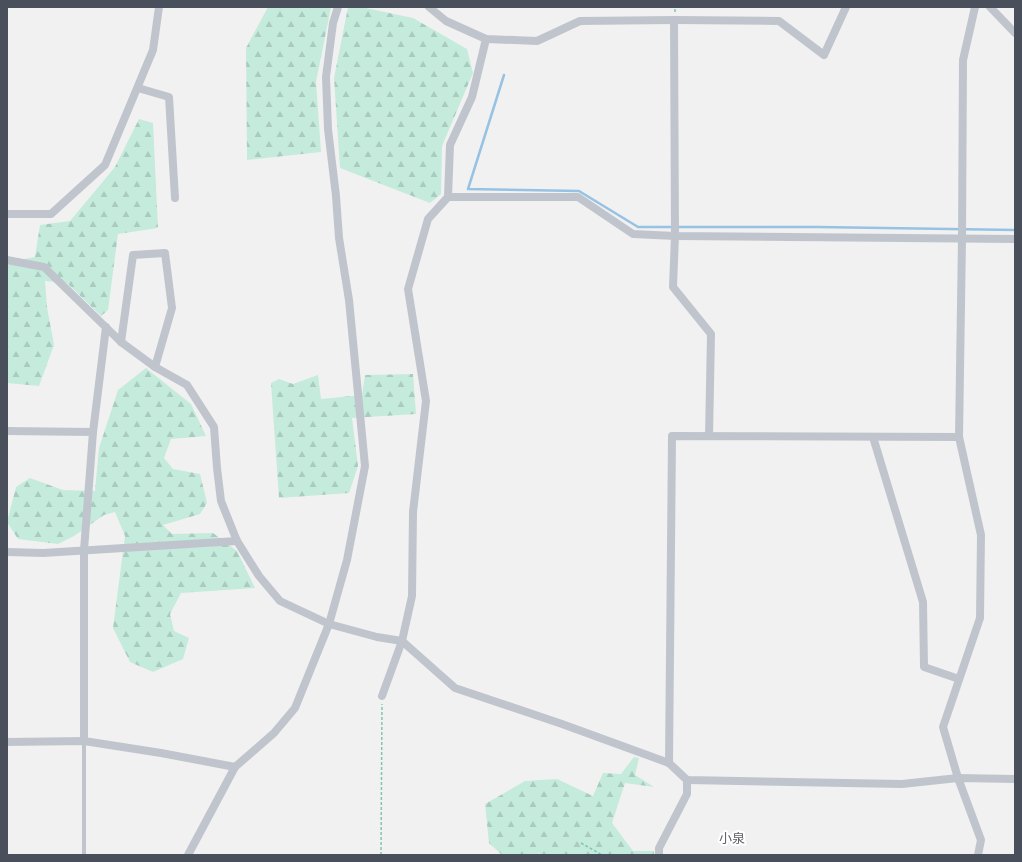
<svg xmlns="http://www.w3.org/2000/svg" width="1022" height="862" font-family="'Titillium Web','Noto Sans JP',sans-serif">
<defs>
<pattern id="forest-firs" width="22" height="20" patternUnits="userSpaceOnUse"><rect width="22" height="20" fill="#c4ebdc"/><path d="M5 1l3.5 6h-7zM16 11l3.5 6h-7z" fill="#aacbbf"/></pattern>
</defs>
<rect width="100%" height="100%" fill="#f2f1f1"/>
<!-- forest -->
<g fill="url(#forest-firs)">
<path d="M268,7H331L316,82L321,152L247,160L246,48Z"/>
<path d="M348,7H361L413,18L467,49L473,73L442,146L441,194L430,203L340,168L334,78Z"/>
<path d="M139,119L153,123L158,228L118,234L108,310L101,316L67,283L45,281L47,307L54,345L39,386L7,383V262L35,257L40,225L70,221L115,167Z"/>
<path d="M146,368L191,404L206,436L171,439L164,458L173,469L200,474L207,503L200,514L163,525L172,534L213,533L237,551L255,588L181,593L170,614L174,631L189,638L183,659L153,672L130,662L113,628L125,536L115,512L104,515L74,536L58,544L18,539L7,522L16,487L30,478L63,490L95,491L99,448L118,390Z"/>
<path d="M413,374L416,414L352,418L358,466L349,493L279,498L271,383L279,379L293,384L318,375L321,399L362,395L365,375Z"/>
<path d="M634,757L639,758L635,775L654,787L625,783L612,823L633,851H654V855H541L539,853L537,855H502L489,843L485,804L525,781L557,779L593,796L603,773L621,774Z"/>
</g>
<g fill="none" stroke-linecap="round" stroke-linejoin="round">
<!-- stream -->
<path stroke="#96c2e3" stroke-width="2.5" d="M504,75L468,189L579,191L638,227H818L1015,230"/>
<!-- path -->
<g stroke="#80c5b3" stroke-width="1.5" stroke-dasharray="3 2" stroke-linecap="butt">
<path d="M675,12V7"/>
<path d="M581,843L602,855"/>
<path d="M381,855L382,704"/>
</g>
<!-- service -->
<path stroke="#c0c5cd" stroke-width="4" d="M84,855V741"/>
<!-- minor -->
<g stroke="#c0c5cd" stroke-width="8">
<path d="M429,7L446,21L486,39L537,41L580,21L674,20L779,21L824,55L846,7"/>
<path d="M975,7L963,60L962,239L959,437L981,535L980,618L943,727L958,778L981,840L978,855"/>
<path d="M990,7L1015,33"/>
<path d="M674,20L675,236L673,287L711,334L709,436"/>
<path d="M138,88L169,97L175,198"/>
<path d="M448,197H578L633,234L675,236L1015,239"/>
<path d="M7,214H51L105,165L153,50L159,7"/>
<path d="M7,260L44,267L121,342L155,367L187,385L214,427L217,468L221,501L237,541L259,576L280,601L329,624L377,637L402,641L455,688L562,724L669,763L687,780L902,784L958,778L1015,779"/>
<path d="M121,342L133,255L165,253L172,308L155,367"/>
<path d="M7,431L93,432"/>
<path d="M873,437L923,602L924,667L959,679"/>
<path d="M7,552L43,553L237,541"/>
<path d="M382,696L402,641L412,596L413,512L426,401L408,289L428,219L448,197L450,145L472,97L486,39"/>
<path d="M84,741V550L93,432L106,327"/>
<path d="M7,742L84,741L161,753L235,767"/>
<path d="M669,763L672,436L959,437"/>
<path d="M188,855L235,767L274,733L295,708L329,624L347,560L365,466L349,300L339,238L336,196L328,129L326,77L333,23L338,7"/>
<path d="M659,855V848L687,794V780"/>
</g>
</g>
<g text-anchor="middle" stroke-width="4" stroke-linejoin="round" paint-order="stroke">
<!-- neighbourhood labels -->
<g font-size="13" fill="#5e5f64" stroke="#fff">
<text x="732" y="843">小泉</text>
</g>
</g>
<!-- border -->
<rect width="1022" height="862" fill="none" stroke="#4a4f5c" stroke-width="16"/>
</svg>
